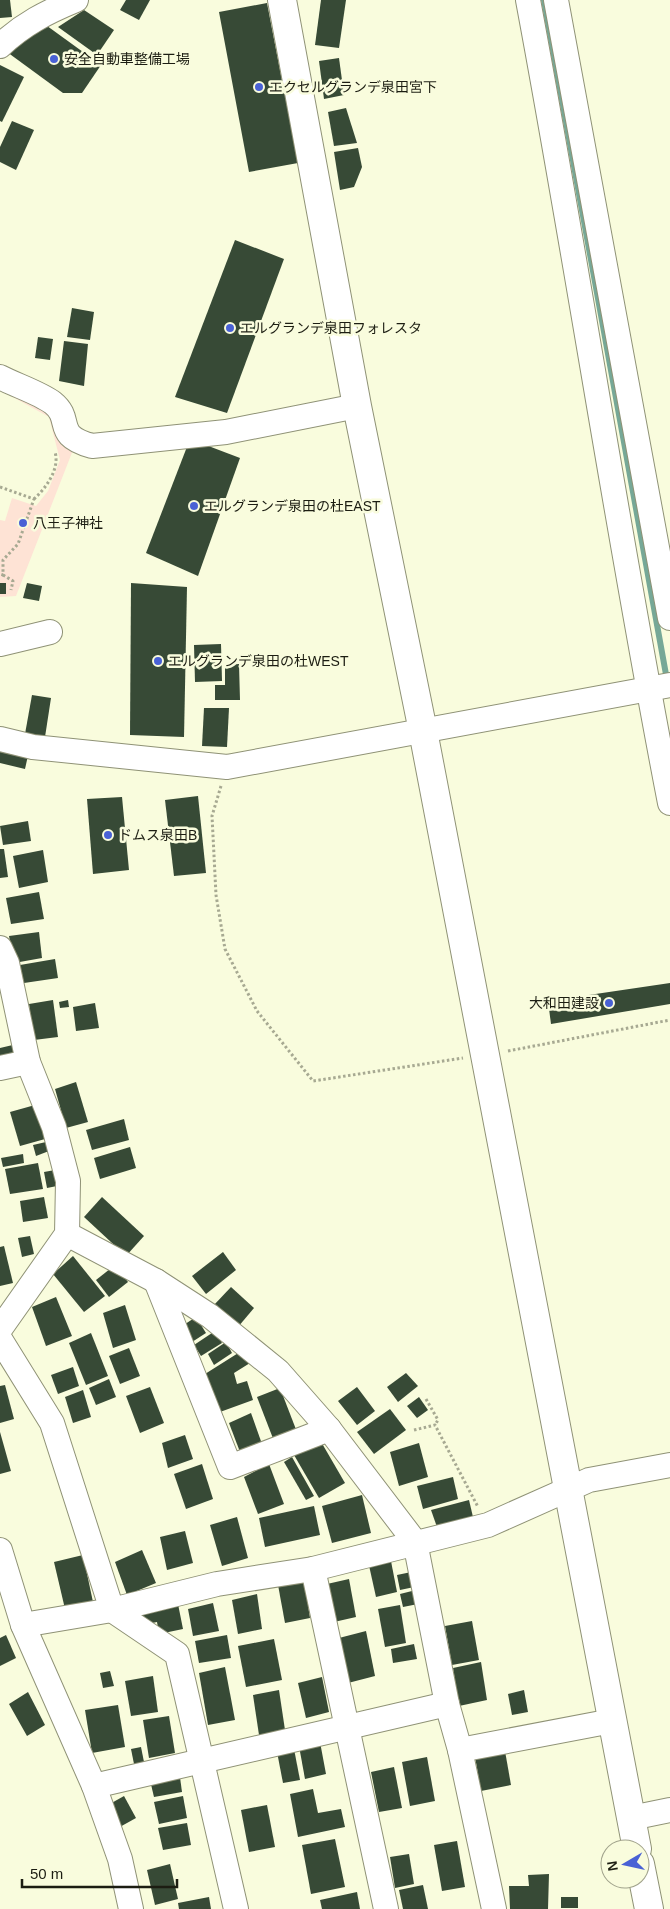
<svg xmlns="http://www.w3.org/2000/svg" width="670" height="1909" font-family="Arial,'Noto Sans JP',sans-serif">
<rect width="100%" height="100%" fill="#f9fcdd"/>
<!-- green -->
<path fill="#fee3d5" d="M0,390L55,414L73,450L16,596L0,597V520L5,521L12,498L36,506L48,491L60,460L49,417Z"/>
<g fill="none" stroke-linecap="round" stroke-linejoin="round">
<!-- stream -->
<path stroke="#76a897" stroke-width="6" d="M544,0L667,680"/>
</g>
<!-- building -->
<g fill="#374a36">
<path d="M0,0H10L12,17L0,18Z"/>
<path d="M126,0H150L139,20L120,10Z"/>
<path d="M321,0H346L339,48L315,45Z"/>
<path d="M267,3L298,163L249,172L219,12Z"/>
<path d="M84,10L114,30L97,55L58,27Z"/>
<path d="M43,23L101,65L82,93H63L7,52Z"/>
<path d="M339,58L344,95L324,99L319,61Z"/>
<path d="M0,65L24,77L2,122L0,121Z"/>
<path d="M346,108L357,143L334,146L328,112Z"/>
<path d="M12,121L34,130L16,170L0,162V147Z"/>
<path d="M358,148L362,167L354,187L340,190L334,152Z"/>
<path d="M235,240L284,259L227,413L175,397Z"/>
<path d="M72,308L94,312L90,340L67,337Z"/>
<path d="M38,337L53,339L50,360L35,358Z"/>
<path d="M64,341L88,344L84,386L59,381Z"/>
<path d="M190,439L240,458L198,576L146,553Z"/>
<rect x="0" y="583" width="6" height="11"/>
<path d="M27,583L42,586L39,601L23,598Z"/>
<path d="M131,583L187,587L184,737L130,735Z"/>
<path d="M221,644L222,681L195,682L194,645Z"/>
<path d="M239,664L240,700H215V685H225V665Z"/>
<path d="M32,695L51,698L45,737L25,734Z"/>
<path d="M204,708H229L227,747L202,746Z"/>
<path d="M0,744L29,751L25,769L0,763Z"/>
<path d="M198,796L206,873L174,876L165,800Z"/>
<path d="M122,797L129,870L93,874L87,799Z"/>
<path d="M28,821L31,841L3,845L0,826Z"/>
<path d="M0,849H4L8,877L0,878Z"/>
<path d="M43,850L48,882L19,888L13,856Z"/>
<path d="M39,892L44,919L11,924L6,898Z"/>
<path d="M39,932L42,958L14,963L9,936Z"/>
<path d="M55,959L58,978L24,983L20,965Z"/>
<path d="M670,983V1004L551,1024L548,1001Z"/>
<path d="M53,1000L58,1037L34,1040L29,1004Z"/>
<path d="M68,1000L69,1007L60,1008L59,1002Z"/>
<path d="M95,1003L99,1028L76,1031L73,1007Z"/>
<path d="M17,1044L20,1059L0,1063V1048Z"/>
<path d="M76,1082L88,1122L66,1128L55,1089Z"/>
<path d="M35,1105L45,1139L20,1146L10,1112Z"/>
<path d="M124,1119L129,1140L92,1150L86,1130Z"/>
<path d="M46,1142L49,1151L36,1156L33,1145Z"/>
<path d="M130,1147L136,1168L100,1179L94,1158Z"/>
<path d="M23,1154L24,1163L3,1167L1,1158Z"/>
<path d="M38,1163L43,1189L10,1194L5,1169Z"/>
<path d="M55,1170L57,1186L47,1188L44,1172Z"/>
<path d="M44,1197L48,1218L23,1222L20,1201Z"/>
<path d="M102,1197L144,1236L126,1256L84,1217Z"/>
<path d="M30,1236L34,1254L22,1257L18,1238Z"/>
<path d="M4,1246L13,1283L0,1286V1247Z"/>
<path d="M223,1252L236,1270L206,1294L192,1276Z"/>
<path d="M73,1256L105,1296L84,1312L53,1274Z"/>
<path d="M115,1265L128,1282L109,1297L96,1280Z"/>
<path d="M231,1287L254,1308L238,1327L214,1305Z"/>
<path d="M56,1297L72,1336L46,1346L32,1307Z"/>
<path d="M125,1305L136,1340L113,1348L103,1313Z"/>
<path d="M196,1317L206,1333L192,1342L182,1326Z"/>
<path d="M215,1331L222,1343L201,1356L194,1345Z"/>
<path d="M91,1333L108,1376L86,1385L69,1343Z"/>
<path d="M226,1342L232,1353L214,1365L208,1354Z"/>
<path d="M129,1348L140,1376L120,1384L109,1356Z"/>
<path d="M243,1350L250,1363L234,1373L237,1384L247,1381L253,1400L220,1412L205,1374Z"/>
<path d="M73,1367L79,1386L58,1394L51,1375Z"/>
<path d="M406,1373L418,1386L398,1402L387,1387Z"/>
<path d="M109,1379L116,1397L96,1405L89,1388Z"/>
<path d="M5,1385L14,1419L0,1423V1386Z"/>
<path d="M150,1387L164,1423L140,1433L126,1396Z"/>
<path d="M357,1387L375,1411L357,1425L338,1401Z"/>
<path d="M280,1388L297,1432L274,1441L257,1397Z"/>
<path d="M83,1390L91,1417L73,1423L65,1397Z"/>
<path d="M419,1397L428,1410L417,1418L407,1406Z"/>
<path d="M390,1409L406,1430L374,1454L357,1432Z"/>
<path d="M251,1413L262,1444L240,1452L229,1423Z"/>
<path d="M0,1432L11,1471L0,1474Z"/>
<path d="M185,1435L193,1459L168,1468L162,1443Z"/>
<path d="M320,1440L345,1483L319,1498L294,1455Z"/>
<path d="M419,1443L428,1477L399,1486L390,1452Z"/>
<path d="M292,1457L314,1496L306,1500L284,1462Z"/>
<path d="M202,1464L213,1499L186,1509L174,1474Z"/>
<path d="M269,1464L284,1504L258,1514L244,1477Z"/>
<path d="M453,1477L458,1499L423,1509L417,1486Z"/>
<path d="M362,1495L371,1533L332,1543L322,1506Z"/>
<path d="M469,1500L473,1517L437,1527L431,1510Z"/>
<path d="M314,1506L320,1535L265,1547L259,1518Z"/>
<path d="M237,1517L248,1558L222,1566L210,1525Z"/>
<path d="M185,1531L193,1563L167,1570L160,1537Z"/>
<path d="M142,1550L156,1583L127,1595L115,1562Z"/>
<path d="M83,1555L93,1602L65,1609L54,1562Z"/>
<path d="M390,1556L397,1592L376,1597L368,1561Z"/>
<path d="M416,1571L419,1586L400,1590L397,1575Z"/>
<path d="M304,1579L310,1618L285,1623L278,1585Z"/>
<path d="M349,1579L356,1617L334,1622L327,1584Z"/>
<path d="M420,1589L423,1603L403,1607L400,1594Z"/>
<path d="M257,1594L262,1629L238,1634L232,1600Z"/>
<path d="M213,1603L219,1631L193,1636L188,1609Z"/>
<path d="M178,1604L183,1629L159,1634L157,1622L143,1625L140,1612Z"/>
<path d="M400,1605L406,1643L385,1647L378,1609Z"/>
<path d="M472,1621L479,1660L452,1665L445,1626Z"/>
<path d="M366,1631L375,1676L348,1683L339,1638Z"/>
<path d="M6,1635L16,1658L0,1666V1638Z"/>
<path d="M227,1635L231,1658L199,1663L195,1641Z"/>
<path d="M274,1639L282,1680L246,1687L238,1646Z"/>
<path d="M414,1644L417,1659L393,1663L391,1649Z"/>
<path d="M481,1662L487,1700L459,1706L453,1668Z"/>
<path d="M225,1667L235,1720L208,1725L199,1673Z"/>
<path d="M110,1671L114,1686L103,1688L100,1673Z"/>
<path d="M153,1676L158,1712L131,1716L125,1681Z"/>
<path d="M322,1677L329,1712L306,1718L298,1683Z"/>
<path d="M279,1690L285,1730L259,1735L253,1695Z"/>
<path d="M524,1690L528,1712L512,1715L508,1694Z"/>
<path d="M28,1692L45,1725L27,1736L9,1704Z"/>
<path d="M118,1705L125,1747L92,1753L85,1710Z"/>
<path d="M169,1716L175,1753L149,1758L143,1720Z"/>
<path d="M320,1742L326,1774L305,1779L299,1746Z"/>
<path d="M141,1747L144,1762L134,1764L131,1749Z"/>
<path d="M294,1749L300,1780L283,1783L277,1752Z"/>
<path d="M505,1751L511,1785L481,1791L475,1757Z"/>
<path d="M427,1757L435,1801L410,1806L402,1762Z"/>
<path d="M394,1767L402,1808L379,1812L371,1772Z"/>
<path d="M179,1770L182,1792L154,1797L149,1776Z"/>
<path d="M313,1789L318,1813L341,1809L345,1827L298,1837L290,1794Z"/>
<path d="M124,1796L136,1818L118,1828L108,1805Z"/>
<path d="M183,1796L187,1818L159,1824L154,1802Z"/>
<path d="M267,1805L275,1847L249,1852L241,1810Z"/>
<path d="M187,1823L191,1845L163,1850L158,1828Z"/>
<path d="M335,1839L345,1887L311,1894L302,1845Z"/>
<path d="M457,1841L465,1887L442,1891L434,1845Z"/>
<path d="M409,1854L414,1884L395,1888L390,1857Z"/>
<path d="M170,1864L178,1899L155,1905L147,1870Z"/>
<path d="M549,1874L548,1909H510L509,1886H529L528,1875Z"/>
<path d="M423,1885L428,1909H403L399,1890Z"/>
<path d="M357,1892L360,1909H322L320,1900Z"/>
<path d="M209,1897L211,1909H179L178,1903Z"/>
<rect x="561" y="1897" width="17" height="11"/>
</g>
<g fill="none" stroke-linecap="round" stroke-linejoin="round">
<!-- minor casing -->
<g stroke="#8f9276" stroke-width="26">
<g id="minor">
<path d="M528,0C578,267 618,536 670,803"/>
<path d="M556,0L670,618"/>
<path d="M0,46C23,24 47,12 76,0"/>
<path d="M0,377C15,385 40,393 53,403C74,420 52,435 92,446L226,432L357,406"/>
<path d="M0,644L50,632"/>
<path d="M0,739L33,747L227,767L670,685"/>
<path d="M0,948L7,963L28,1062L54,1127L68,1181L67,1234L0,1329"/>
<path d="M0,1068L28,1062"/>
<path d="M67,1234L156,1281L210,1316L278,1371L329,1429L415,1542L447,1704L460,1750L494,1909"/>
<path d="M156,1281L230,1467L329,1429"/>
<path d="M0,1339L52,1423L112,1610L177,1654L236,1909"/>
<path d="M0,1550L23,1625L112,1610L217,1584L313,1569L488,1525L589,1480L670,1465"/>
<path d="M313,1569L386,1909"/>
<path d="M23,1625L94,1786L447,1704"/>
<path d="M460,1750L612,1721"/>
<path d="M94,1786L120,1859L131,1909"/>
<path d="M631,1818L670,1810"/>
</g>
</g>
<!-- tertiary casing -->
<g stroke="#8f9276" stroke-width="30">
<g id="tertiary">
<path d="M282,0L357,406L423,731L637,1849"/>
<path d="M640,1864L649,1909"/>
</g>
</g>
<!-- path -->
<g stroke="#a7a992" stroke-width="3" stroke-dasharray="2.5 2.5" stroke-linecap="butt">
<path d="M0,487L34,499L18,544L3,560V575L0,574"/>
<path d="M34,499C46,488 60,469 55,452"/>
<path d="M3,575L13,581L11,590"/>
<path d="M221,786L212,816L216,895L225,949L257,1011L313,1081L463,1058"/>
<path d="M508,1051L670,1020"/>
<path d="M426,1399L438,1420L435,1425"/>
<path d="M414,1430L435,1425L478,1507"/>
</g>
<!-- minor -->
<use href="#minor" stroke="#fff" stroke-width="24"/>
<!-- tertiary -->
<use href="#tertiary" stroke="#fff" stroke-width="28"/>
</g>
<!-- markers -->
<g fill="#4961d5" stroke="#f9fcdd" stroke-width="2">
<circle cx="54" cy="59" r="5"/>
<circle cx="259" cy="87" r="5"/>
<circle cx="230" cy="328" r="5"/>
<circle cx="194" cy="506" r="5"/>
<circle cx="23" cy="523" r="5"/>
<circle cx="158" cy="661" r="5"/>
<circle cx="108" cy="835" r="5"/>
<circle cx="609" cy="1003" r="5"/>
</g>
<g text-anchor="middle" stroke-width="5" stroke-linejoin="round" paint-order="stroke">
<!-- poi labels -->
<g font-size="14" fill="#1c1d12" stroke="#f9fcdd" text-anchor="start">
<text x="64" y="64">安全自動車整備工場</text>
<text x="269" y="92">エクセルグランデ泉田宮下</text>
<text x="240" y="333">エルグランデ泉田フォレスタ</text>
<text x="204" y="511">エルグランデ泉田の杜EAST</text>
<text x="33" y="528">八王子神社</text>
<text x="168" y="666">エルグランデ泉田の杜WEST</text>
<text x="118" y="840">ドムス泉田B</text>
<text x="599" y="1008" text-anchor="end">大和田建設</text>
</g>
</g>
<!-- north arrow -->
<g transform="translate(625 1864) rotate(261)"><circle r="24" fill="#f9fcdd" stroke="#a1a38c"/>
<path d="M0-4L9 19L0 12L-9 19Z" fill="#4961d5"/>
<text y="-8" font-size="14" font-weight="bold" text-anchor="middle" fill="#1c1d12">N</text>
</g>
<!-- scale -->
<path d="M22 1879v8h155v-8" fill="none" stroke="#1c1d12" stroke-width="2.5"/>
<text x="30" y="1879" font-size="15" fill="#1c1d12" stroke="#f9fcdd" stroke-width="4" paint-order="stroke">50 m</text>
</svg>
